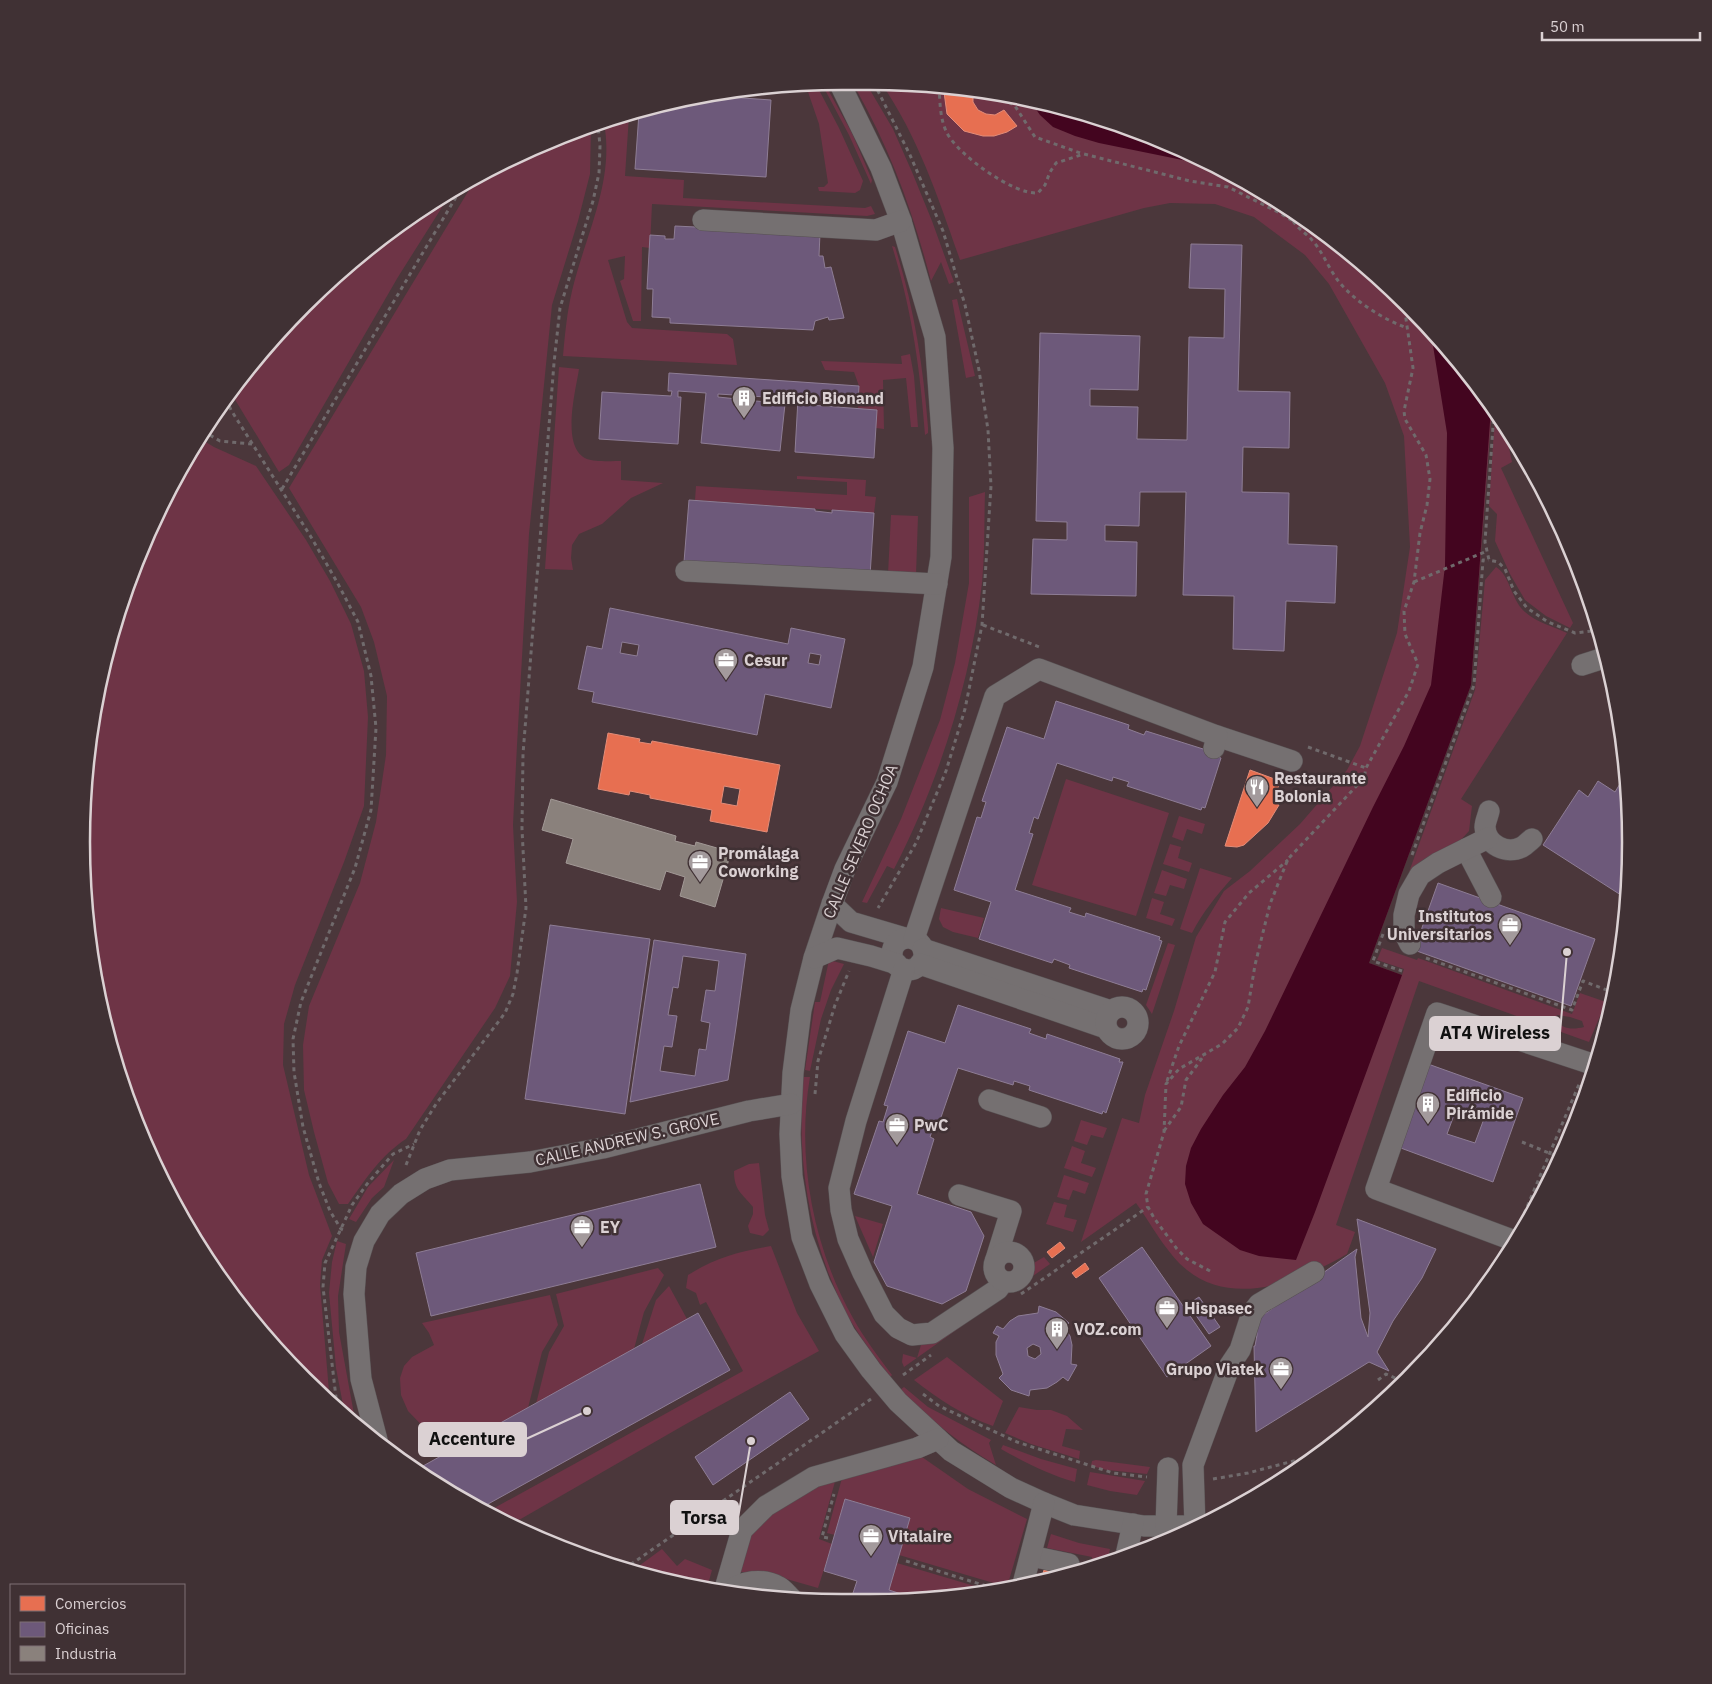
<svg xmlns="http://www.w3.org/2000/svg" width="1712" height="1684" font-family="'IBM Plex Sans',sans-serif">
<rect width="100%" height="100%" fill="#3c3436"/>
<!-- built -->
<circle fill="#4b373b" cx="856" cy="842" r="767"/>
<!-- green -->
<g fill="#6e3446" fill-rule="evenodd">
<path d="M881,83L970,88L1115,122L1251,183L1372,270L1474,379L1492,408L1471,685L1369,963L1402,975L1404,969L1377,960L1382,948L1417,960L1418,958L1572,1014L1580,993L1606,1002L1589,1042L1419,981L1336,1225L1355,1232L1347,1254C1301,1281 1234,1308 1187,1270C1167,1254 1151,1224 1136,1203L1081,1242L1122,1118L1139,1123L1145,1095L1174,1011L1196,937L1224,891L1250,871L1300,824L1347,770L1360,746L1397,633L1410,547L1404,436L1385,383L1329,284L1305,255L1254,217L1215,204L1170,203L1144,208L960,260C939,200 918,136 881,83ZM1557,1015L1570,1017L1582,1021L1584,1027C1572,1030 1563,1029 1554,1020Z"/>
<path d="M826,86L852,133L872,180L871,184L849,135L824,88Z"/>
<path d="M808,87L819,90L839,128L863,181L860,190L855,193L819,191L818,187H824L828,183L819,124L807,89Z"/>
<path d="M856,89L870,90L893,129L912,172L932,221L954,282L949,284L941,262L931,281C913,212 891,151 856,89Z"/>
<path d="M629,116L625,176L684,180L683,198L865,208L871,206L875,214L867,216L652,204L650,248L642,247L641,321H633L620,281L624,279L625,256L608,260L627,322L632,328L727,334L733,339L737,365L563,356C565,334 567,312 572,291C585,236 615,181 604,123Z"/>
<path d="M591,127L590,174L578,221L552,305L529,534L517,745L513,825L517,902L510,976L495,1008L406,1139C381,1155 365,1180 348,1204H339L328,1183L314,1132L304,1090L303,1045L309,1006L360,883L376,822L386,755L387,696L374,642L361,607L289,488L475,180L551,139Z"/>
<path d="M451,193L398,277L289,465L279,472L231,393L304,304L419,210Z"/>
<path d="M892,246L895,247C914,306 923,365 928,427V433L925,435C920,368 912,311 892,246Z"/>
<path d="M957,299L975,376L966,378L952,300Z"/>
<path d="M910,354L914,376L918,427H911L906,378L883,380L884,429L876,428L877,410L858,408L859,386L854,372L825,370L821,361L902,364L901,356Z"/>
<path d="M559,367L579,369C576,390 560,448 587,459C594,462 613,461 621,461V480L663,483L631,498L602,524L579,534L572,545L571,558L573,570L545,569Z"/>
<path d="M1495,413L1510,438L1509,448L1512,462L1501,468L1573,623L1570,628L1546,616L1525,600L1510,574L1495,541L1497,514L1489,506Z"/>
<path d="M199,438L214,447L256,466L306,540L330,581L351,624L364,671L368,717L364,806L344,862L295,985L284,1024L283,1065L309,1175L332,1236L322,1260L320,1285L330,1403L239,1305L160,1179L107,1039L83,891L88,742L107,645L139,551Z"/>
<path d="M797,476L866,480L865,496L876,497L874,513L695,500L696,486L847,495V482L797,479Z"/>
<path d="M985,492C984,522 985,553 982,583C971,681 939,782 894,869L887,866L867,903L862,902L901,819L940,720L955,663L969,583V497Z"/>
<path d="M891,515L918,516L916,575L888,574Z"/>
<path d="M1496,567C1510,575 1511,600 1525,612C1536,622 1554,627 1567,633L1461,799L1472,806L1469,831L1459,842L1424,859L1410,872H1409L1475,690L1485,580Z"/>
<path d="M1066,779L1169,813L1136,916L1032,885Z"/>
<path d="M1179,816L1205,824L1202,834L1187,829L1183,841L1172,837Z"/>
<path d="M1170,844L1181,847L1178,858L1192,863L1189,872L1163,864Z"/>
<path d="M1200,868L1232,878C1216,896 1203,912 1192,933L1180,929Z"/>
<path d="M1162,870L1187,879L1184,889L1170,885L1166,896L1154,893Z"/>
<path d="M1152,898L1164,902L1160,914L1175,919L1172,926L1146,918Z"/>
<path d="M941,908L984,918L978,938L953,932L943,927L939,919Z"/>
<path d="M1168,943L1175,945L1152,1014L1146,1005Z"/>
<path d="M829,960L844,964L831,990L821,1019L810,1071L805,1070L815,1002H820Z"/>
<path d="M803,1077H810C796,1158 813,1247 853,1318C864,1338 878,1356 892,1375L890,1377C876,1358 862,1340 850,1320C841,1305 835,1288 828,1272C804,1208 798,1145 803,1077Z"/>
<path d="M1081,1120L1107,1128L1103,1138L1091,1135L1087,1145L1074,1141Z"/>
<path d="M1072,1146L1085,1151L1081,1163L1096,1168L1092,1177L1064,1168Z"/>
<path d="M394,1160L384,1187L372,1198L356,1222L349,1219L368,1187Z"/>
<path d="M759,1163L765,1215L769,1230L763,1236L750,1233L748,1226L753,1214V1207C742,1193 734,1191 734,1171L749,1164Z"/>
<path d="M1064,1175L1089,1183L1085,1194L1073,1190L1069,1200L1057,1197Z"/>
<path d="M1054,1202L1067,1205L1064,1217L1077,1220L1073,1232L1046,1224Z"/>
<path d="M855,1216L883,1224L873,1257Z"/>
<path d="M337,1241L346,1244L338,1296L339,1332L356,1425L348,1419L344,1410L336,1368L329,1293L332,1262Z"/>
<path d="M771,1246L797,1313L819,1351L686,1424L512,1524L487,1512L743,1371L706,1302L700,1305L696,1293L686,1288L688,1275C717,1257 738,1252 771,1246Z"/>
<path d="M1044,1257L1050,1264L904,1367L902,1362L903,1354L917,1358L921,1345L943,1337L1027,1277L1031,1271L1032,1264Z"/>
<path d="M658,1268L664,1275L644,1312L634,1349L536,1404L549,1352L564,1326L556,1294Z"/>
<path d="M669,1286L687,1319L642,1344L656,1300Z"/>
<path d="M550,1295L558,1325L542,1352L528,1408L439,1457L437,1441L408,1411L401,1395L400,1378L404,1366L412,1357L434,1345L429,1333L422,1323Z"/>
<path d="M947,1357L1003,1401L993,1426C964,1416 938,1399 914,1380Z"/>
<path d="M904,1387L928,1407L991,1440L989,1443L996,1465C960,1444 929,1419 900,1390Z"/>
<path d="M1019,1407L1037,1410H1051L1067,1416L1083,1430L1066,1429L1062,1446L1080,1451L1079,1459L1031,1444L1005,1433Z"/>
<path d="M1003,1445L1041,1459L1077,1469L1075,1482C1049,1475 1024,1462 1001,1449Z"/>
<path d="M922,1457L968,1489L1027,1519L1007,1587L899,1555L910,1518L846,1499L835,1535L827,1533L842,1478Z"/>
<path d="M1096,1460L1150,1467L1147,1474L1107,1470L1091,1466L1092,1461Z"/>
<path d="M1090,1472L1145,1481L1137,1495L1110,1491L1087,1485Z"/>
<path d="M836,1478L819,1539L832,1544L818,1588L762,1572H740L747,1533L815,1482Z"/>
<path d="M1051,1534L1079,1543L1110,1549L1107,1562L1090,1568L1092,1557L1047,1548Z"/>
<path d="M662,1549L677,1566L685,1559L712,1570L707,1588L632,1571Z"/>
<path d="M897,1563L988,1590L956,1595L942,1591L940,1598L923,1601L889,1590Z"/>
</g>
<!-- water -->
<g fill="#43051f">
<path d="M1031,102L1115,122L1212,166L1099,143L1075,136L1053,127L1040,115Z"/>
<path d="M1431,333L1474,379L1491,408L1471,685L1369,963L1402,975L1315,1212L1296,1260L1259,1256L1240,1250L1203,1224L1191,1203L1185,1184L1186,1166L1191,1148L1201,1129L1223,1095L1245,1067L1265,1031L1373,807L1404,746L1431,685L1445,566L1447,433Z"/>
</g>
<!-- shops -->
<g fill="#e76f51" stroke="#e38c78" fill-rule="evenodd">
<path d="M944,92L973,95V102L978,110L986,114L995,115L1004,110L1017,126L1007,132L994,136H983L964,131L947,114Z"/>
<path d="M608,733L640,739L639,742L651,744L652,741L780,765L767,832L710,821L712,810L650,798V795L630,791L629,795L598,789ZM724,786L740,789L737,806L721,803Z"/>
<path d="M1250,770L1280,781L1274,802L1279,805L1268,823L1244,845L1237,847L1225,846Z"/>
<path d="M1060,1242L1065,1248L1052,1258L1047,1252Z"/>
<path d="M1085,1263L1089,1269L1076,1278L1072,1273Z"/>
<path d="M1076,1563L1090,1566V1568L1073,1574Z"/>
<path d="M1044,1570L1057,1573L1056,1579L1041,1581Z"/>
</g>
<!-- offices -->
<g fill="#6d597a" stroke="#8e7d95" fill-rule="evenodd">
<path d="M700,95L771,100L766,177L635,169L639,113Z"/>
<path d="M675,226L820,233L819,256H823L825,268L831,267L844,318L829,320L828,317L815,321L813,330L670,323V318L652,317L653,289H647L650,235L665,236V239H674Z"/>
<path d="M1191,244L1242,245L1238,391L1290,392L1289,448L1243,447L1242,492L1289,493L1288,544L1337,546L1335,603L1286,601L1284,651L1233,649L1234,596L1183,595L1186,492H1140L1139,526L1105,525V541L1137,542L1136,596L1031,594L1033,539L1067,540V522L1036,521L1040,333L1140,336L1138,390L1090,389V406L1138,407L1137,439L1187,440L1189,337L1224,338L1225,289L1189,288Z"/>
<path d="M669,373L859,386L858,403L810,400V405L877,410L874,458L795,452L798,399L718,394V397L785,404L780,451L701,443L706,393L678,391V397H681L678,444L599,439L602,392L671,396L672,391H668Z"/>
<path d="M689,500L815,509V511L832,513V510L874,513L870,576L684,562Z"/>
<path d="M610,608L788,644L791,628L845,639L831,708L765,694L757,735L592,702L594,692L578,689L587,646L602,649ZM622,642L639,645L637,656L620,653ZM810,653L821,655L819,665L808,663Z"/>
<path d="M1056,701L1129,725L1128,729L1144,735L1146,731L1219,754L1218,757L1221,758L1205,808L1202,807L1201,810L1127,786L1129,782L1113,777L1112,781L1057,763L1038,819L1034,817L1029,833L1033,834L1015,890L1071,908L1069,912L1085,917L1086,913L1160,937L1159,940L1162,941L1146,990L1143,989L1142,992L1069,968L1070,965L1054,959L1052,963L979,939L991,902L954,890L977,817L981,818L986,802L982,801L1007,727L1044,739Z"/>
<path d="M1626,774L1629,793L1626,894L1624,897L1543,845L1579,790L1588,797L1598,781L1615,792Z"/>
<path d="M1438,883L1595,939L1571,1006L1414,950Z"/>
<path d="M550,925L650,939L625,1114L525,1099Z"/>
<path d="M654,940L746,954L736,1027L728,1080L630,1102ZM683,956L719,961L715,991L706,990L701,1021L710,1023L706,1050L699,1049L695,1076L660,1071L664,1046L672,1047L677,1016L668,1015L673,987L678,988Z"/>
<path d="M958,1005L1031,1029L1029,1033L1046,1039L1047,1034L1120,1059L1119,1062H1123L1106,1113L1103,1111L1102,1114L1029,1090L1030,1086L1014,1081L1013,1085L958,1068L939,1123L935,1122L930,1137L934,1139L917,1194L971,1212L984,1236L966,1291L942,1304L887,1286L874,1262L892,1206L854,1194L879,1121L883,1122L888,1106L884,1105L908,1031L945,1043Z"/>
<path d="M1428,1064L1523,1098L1493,1182L1398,1147ZM1457,1107L1485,1116L1475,1143L1447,1134Z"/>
<path d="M700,1184L716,1247L431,1316L416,1253Z"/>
<path d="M1357,1219L1436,1249L1422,1278L1393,1321L1377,1352L1389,1371L1369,1362L1256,1432L1254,1346H1255L1257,1335L1256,1323L1266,1313L1357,1249L1355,1257L1361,1318L1368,1337L1370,1313Z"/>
<path d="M1142,1247L1211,1346L1167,1377L1099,1278Z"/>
<path d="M1199,1297L1220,1327L1209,1334L1188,1304Z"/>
<path d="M1039,1306L1056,1312L1069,1323L1064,1327L1070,1336L1072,1345L1071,1364L1077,1365L1068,1381L1063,1377L1057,1382L1047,1388L1030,1390L1029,1396L1011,1390L999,1378L1003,1374L996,1355V1342L999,1336L993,1333L997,1326L1003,1329L1010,1321L1018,1316L1038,1313ZM1033,1344L1040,1347L1041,1354L1035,1359L1028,1356L1027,1348Z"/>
<path d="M698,1313L730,1370L479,1509L462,1501L428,1477L423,1466Z"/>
<path d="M790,1392L809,1419L713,1485L695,1457Z"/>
<path d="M845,1499L910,1518L889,1590L923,1601L851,1599L857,1581L824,1571Z"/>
</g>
<!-- industry -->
<path fill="#8a817c" stroke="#a29996" d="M551,799L676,836L675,841L695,846L696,842L731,852L715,907L680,896L685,877L666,871L660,890L566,863L573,839L542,830Z"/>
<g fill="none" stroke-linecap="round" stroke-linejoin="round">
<!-- minor casing -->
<g stroke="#575052" stroke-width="22">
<g id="minor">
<path d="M839,82L881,168L901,221L935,337L943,448L941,557L923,667L887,782L845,869L832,904L814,958L801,1010L793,1073L790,1134L792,1176L802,1237L820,1284L845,1334L871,1370L898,1402L951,1451L1011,1488L1044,1503L1074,1515L1144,1526H1203"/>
<path d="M703,220L876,230L901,221"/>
<path d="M686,571L937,584"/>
<path d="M1582,665L1607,657"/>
<path d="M1217,736L1292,761"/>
<path d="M1489,811C1488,816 1485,822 1485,827C1486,845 1507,855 1522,847C1526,845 1529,841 1532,839"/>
<path d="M1466,849L1491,897"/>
<path d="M832,904L851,922L905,938"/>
<circle cx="908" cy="954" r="16"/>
<path d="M914,939L995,696L1039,669L1217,736L1214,748"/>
<path d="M1410,944L1404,932V915L1409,894L1420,875L1438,863L1488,838"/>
<path d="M923,949L1111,1011"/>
<path d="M814,958L837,948L871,956L897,964"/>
<path d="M920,964L1106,1028"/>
<path d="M904,969L856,1121L839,1188L841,1210L848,1239L863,1273L884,1314L898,1328L912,1335L932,1333L998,1289L1003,1282"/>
<circle cx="1122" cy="1023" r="16"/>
<path d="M989,1100L1041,1117"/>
<path d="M959,1195L1011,1211L996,1259"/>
<path d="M1515,1241L1376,1189L1437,1013L1595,1065"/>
<circle cx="1009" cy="1267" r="15"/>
<path d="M377,1440L361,1379L354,1294L356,1267L364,1241L380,1214L401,1194L425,1179L450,1170L530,1162L603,1148L749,1111L791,1104"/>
<path d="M1166,1526L1168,1468"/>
<path d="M1195,1526L1193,1465L1230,1365L1240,1350L1252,1313L1259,1304L1314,1272"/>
<path d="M1126,1555L1133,1524"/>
<path d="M1031,1556L1069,1564"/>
<path d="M1023,1584L1044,1503"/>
<path d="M724,1592L742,1530L766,1506L814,1477L917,1448L938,1439"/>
<path d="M729,1593C740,1580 764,1578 779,1587C783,1589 787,1594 791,1598"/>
</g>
</g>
<!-- path -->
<g stroke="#706a6c" stroke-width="3" stroke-dasharray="4 4" stroke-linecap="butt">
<path d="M871,83L942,87L990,93"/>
<path d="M874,83L910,155L943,231L965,305L979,370L988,430L991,486L982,625L965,709L946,771L916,843L878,908"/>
<path d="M939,87C940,102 940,120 947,133C958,155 1014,195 1038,193L1045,185L1050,172L1056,163L1084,154L1190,181L1228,187L1278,212L1293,221L1301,219"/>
<path d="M995,94L1015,106L1035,137L1083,154"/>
<path d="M1293,221C1298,229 1306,233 1312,240C1323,252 1329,270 1340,283C1357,303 1383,319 1407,328"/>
<path d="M226,399L231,410L311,537L337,582L358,622L371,676L376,728L371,810L355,868L301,1002L293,1039L294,1072L303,1127L319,1183L330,1211L341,1229L346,1231"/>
<path d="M1494,412L1485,542L1489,560L1498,562L1505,569L1514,591L1527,608L1548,622L1575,633L1599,630"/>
<path d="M203,431L220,441L252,444"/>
<path d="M282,489L462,187"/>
<path d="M1414,582L1487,551"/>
<path d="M983,625L1042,648"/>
<path d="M1308,747L1366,768"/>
<path d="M1412,855L1474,685L1483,560H1489"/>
<path d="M1383,934L1373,961L1402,971"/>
<path d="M1426,958L1572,1010L1583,981L1612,992"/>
<path d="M1596,1043L1607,1016"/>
<path d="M1167,1081L1179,1046L1215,972L1225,922L1249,893L1288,860"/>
<path d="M815,1094L818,1061L835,1005L849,971"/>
<path d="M1164,1131L1181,1107L1186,1080L1205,1054"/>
<path d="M1522,1142L1559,1157"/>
<path d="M406,1165L420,1130L436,1104L505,1013L513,994L517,973L526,908L522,829L523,754L554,363L560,308L593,201L599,173L600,146L598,125"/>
<path d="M1521,1221L1580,1082"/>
<path d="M1210,1271L1187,1259L1177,1249L1154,1218L1148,1207L1146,1194L1164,1132L1166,1084L1179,1069L1222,1044L1238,1028L1248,1007L1255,965L1270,904L1288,859L1364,778L1366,768L1409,691L1418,664L1405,634L1404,611L1414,582L1420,533L1427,505L1430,479L1426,455L1405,419L1404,411L1413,368L1404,305"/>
<path d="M1021,1294L1148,1207"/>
<path d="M903,1375L931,1355"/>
<path d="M1378,1380L1386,1374L1402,1381"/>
<path d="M923,1394L939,1406L1017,1442L1113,1473L1147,1477"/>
<path d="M340,1414L337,1406L323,1287L325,1263L352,1205L367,1184L393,1154L414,1144"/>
<path d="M1213,1479L1248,1473L1301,1459L1338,1441"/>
<path d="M828,1538L822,1537L834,1494"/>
<path d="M906,1561L996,1589"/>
<path d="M624,1569L871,1399"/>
</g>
<!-- minor -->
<use href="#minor" stroke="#757071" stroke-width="21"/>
</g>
<!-- icons -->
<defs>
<g id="building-pin" transform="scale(1.25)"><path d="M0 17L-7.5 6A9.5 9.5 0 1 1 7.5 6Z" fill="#a39a9c" stroke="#403134"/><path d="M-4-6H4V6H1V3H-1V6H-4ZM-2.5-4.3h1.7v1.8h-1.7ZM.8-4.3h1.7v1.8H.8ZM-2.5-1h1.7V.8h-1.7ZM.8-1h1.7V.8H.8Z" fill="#fff"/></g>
<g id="office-pin" transform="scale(1.25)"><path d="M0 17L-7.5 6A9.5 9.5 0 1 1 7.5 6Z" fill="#a39a9c" stroke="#403134"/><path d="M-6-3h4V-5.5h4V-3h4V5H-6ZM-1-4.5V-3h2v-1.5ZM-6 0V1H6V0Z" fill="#fff"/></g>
<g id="restaurant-pin" transform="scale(1.25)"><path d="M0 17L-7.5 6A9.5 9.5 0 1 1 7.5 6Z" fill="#a39a9c" stroke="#403134"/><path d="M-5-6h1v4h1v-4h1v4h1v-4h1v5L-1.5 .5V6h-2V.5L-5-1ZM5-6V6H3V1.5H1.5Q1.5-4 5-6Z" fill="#fff"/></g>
</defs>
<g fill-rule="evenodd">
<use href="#building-pin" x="744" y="398"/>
<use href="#office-pin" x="726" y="660"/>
<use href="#restaurant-pin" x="1257" y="787"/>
<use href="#office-pin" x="700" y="862"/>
<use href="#office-pin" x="1510" y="925"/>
<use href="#building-pin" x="1428" y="1104"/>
<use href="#office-pin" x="897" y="1125"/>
<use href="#office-pin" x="582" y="1227"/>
<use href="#office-pin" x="1167" y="1308"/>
<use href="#building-pin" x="1057" y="1329"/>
<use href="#office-pin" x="1281" y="1369"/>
<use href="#office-pin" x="871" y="1536"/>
</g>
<g text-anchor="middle" stroke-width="5" stroke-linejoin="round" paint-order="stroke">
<!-- poi labels -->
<g font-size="16" font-weight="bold" fill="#dbd1d3" stroke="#403134" text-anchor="start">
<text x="762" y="404">Edificio Bionand</text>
<text x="744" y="666">Cesur</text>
<text x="1274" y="784">Restaurante<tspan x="1274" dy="18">Bolonia</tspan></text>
<text x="718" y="859">Promálaga<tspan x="718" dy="18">Coworking</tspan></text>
<text x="1492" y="922" text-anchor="end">Institutos<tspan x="1492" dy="18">Universitarios</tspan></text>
<text x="1446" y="1101">Edificio<tspan x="1446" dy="18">Pirámide</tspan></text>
<text x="914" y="1131">PwC</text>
<text x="600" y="1233">EY</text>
<text x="1184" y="1314">Hispasec</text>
<text x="1074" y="1335">VOZ.com</text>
<text x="1264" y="1375" text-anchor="end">Grupo Viatek</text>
<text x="888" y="1542">Vitalaire</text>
</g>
<!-- street labels -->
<g font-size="16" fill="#dbd1d3" stroke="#403134">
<text transform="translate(860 841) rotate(-67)" y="6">CALLE SEVERO OCHOA</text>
<text transform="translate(627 1139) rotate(-13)" y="6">CALLE ANDREW S. GROVE</text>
</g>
</g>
<!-- crop -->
<path d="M0 0H1712V1684H0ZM842 90H870A752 752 0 0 1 1622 842V842A752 752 0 0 1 870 1594H842A752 752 0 0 1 90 842V842A752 752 0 0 1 842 90Z" fill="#403134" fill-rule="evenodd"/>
<path fill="none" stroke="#dbd1d3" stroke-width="2.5" d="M842 90H870A752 752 0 0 1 1622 842V842A752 752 0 0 1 870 1594H842A752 752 0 0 1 90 842V842A752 752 0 0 1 842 90Z"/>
<!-- callouts -->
<path fill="none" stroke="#dbd1d3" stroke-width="2" d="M1567 952L1560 1033M587 1411L526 1439M751 1441L738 1518"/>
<g fill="#dbd1d3" stroke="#403134" stroke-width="2">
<circle cx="1567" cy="952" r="5"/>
<circle cx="587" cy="1411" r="5"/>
<circle cx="751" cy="1441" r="5"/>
</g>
<g fill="#dbd1d3" stroke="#dbd1d3" stroke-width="2">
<rect x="1430" y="1017" width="130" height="33" rx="5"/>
<rect x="419" y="1423" width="107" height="33" rx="5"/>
<rect x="671" y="1501" width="67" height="33" rx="5"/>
</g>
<g font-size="18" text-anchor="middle" font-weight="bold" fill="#111">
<text x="1495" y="1039">AT4 Wireless</text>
<text x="472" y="1445">Accenture</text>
<text x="704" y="1524">Torsa</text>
</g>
<!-- legend -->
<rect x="10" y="1584" width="175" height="90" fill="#403134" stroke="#7e7174"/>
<rect x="20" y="1596" width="25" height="15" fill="#e76f51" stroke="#7e7174"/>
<text x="55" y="1609" font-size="15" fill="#dbd1d3">Comercios</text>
<rect x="20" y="1622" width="25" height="15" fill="#6d597a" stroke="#7e7174"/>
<text x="55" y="1634" font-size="15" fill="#dbd1d3">Oficinas</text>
<rect x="20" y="1646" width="25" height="15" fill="#8a817c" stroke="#7e7174"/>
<text x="55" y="1659" font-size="15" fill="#dbd1d3">Industria</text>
<!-- scale -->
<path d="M1542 32v8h158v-8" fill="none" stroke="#dbd1d3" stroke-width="2.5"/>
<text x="1550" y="32" font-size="15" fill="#dbd1d3" stroke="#403134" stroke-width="4" paint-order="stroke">50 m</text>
</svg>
